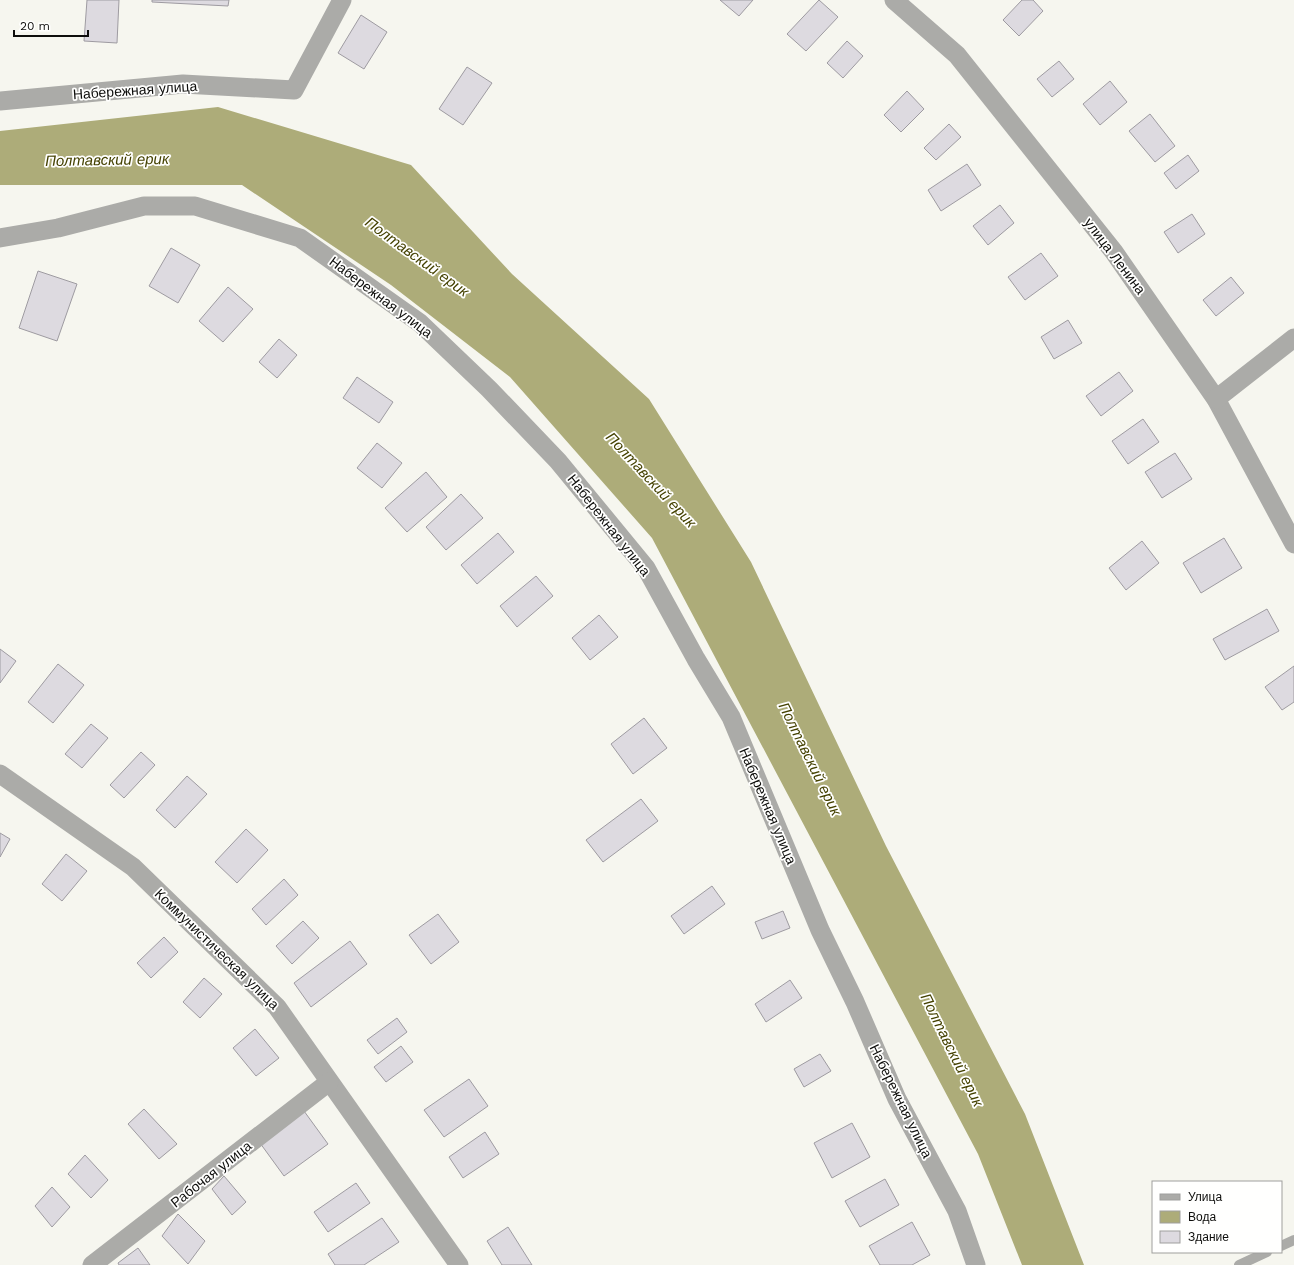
<svg xmlns="http://www.w3.org/2000/svg" width="1294" height="1265" font-family="'Work Sans',sans-serif">
<rect width="100%" height="100%" fill="#f6f6ef"/>
<!-- water -->
<path fill="#adac79" d="M218,107L411,165L512,274L649,399L751,562L886,846L1025,1114L1084,1265H1022L978,1154L652,538L510,377L391,285L242,185H0V131Z"/>
<!-- building -->
<g fill="#dddae0" stroke="#9e9ba1">
<path d="M87,0H119L117,43L84,41Z"/>
<path d="M152,0H229L228,6L152,2Z"/>
<path d="M720,0H753L739,16Z"/>
<path d="M819,0L838,17L806,51L787,34Z"/>
<path d="M1022,0H1033L1043,11L1019,36L1003,20Z"/>
<path d="M361,15L387,32L364,69L338,53Z"/>
<path d="M847,41L863,56L843,78L827,63Z"/>
<path d="M1059,61L1074,79L1052,97L1037,79Z"/>
<path d="M467,67L492,83L463,125L439,109Z"/>
<path d="M1110,81L1127,102L1100,125L1083,104Z"/>
<path d="M907,91L924,109L901,132L884,115Z"/>
<path d="M1150,114L1175,146L1155,162L1129,131Z"/>
<path d="M949,124L961,137L936,160L924,148Z"/>
<path d="M1188,155L1199,171L1176,189L1164,173Z"/>
<path d="M967,164L981,185L941,211L928,190Z"/>
<path d="M1000,205L1014,223L988,245L973,226Z"/>
<path d="M1192,214L1205,234L1178,253L1164,232Z"/>
<path d="M171,248L200,265L178,303L149,286Z"/>
<path d="M1041,253L1058,276L1025,300L1008,277Z"/>
<path d="M38,271L77,284L57,341L19,328Z"/>
<path d="M1231,277L1244,293L1216,316L1203,300Z"/>
<path d="M228,287L253,309L223,342L199,321Z"/>
<path d="M1068,320L1082,343L1054,359L1041,337Z"/>
<path d="M279,339L297,355L277,378L259,362Z"/>
<path d="M1119,372L1133,391L1101,416L1086,396Z"/>
<path d="M357,377L393,402L379,423L343,398Z"/>
<path d="M1143,419L1159,442L1128,464L1112,441Z"/>
<path d="M377,443L402,463L382,488L357,468Z"/>
<path d="M1175,453L1192,479L1162,498L1145,472Z"/>
<path d="M426,472L447,497L407,532L385,508Z"/>
<path d="M461,494L483,518L446,550L426,527Z"/>
<path d="M498,533L514,552L477,584L461,565Z"/>
<path d="M1224,538L1242,568L1201,593L1183,563Z"/>
<path d="M1142,541L1159,563L1126,590L1109,568Z"/>
<path d="M536,576L553,596L517,627L500,606Z"/>
<path d="M1267,609L1279,631L1225,660L1213,639Z"/>
<path d="M599,615L618,637L590,660L572,638Z"/>
<path d="M0,649L16,661L0,683Z"/>
<path d="M58,664L84,685L53,723L28,702Z"/>
<path d="M1294,666V702L1282,710L1265,687Z"/>
<path d="M644,718L667,748L633,774L611,744Z"/>
<path d="M91,724L108,738L82,768L65,754Z"/>
<path d="M141,752L155,765L124,798L110,785Z"/>
<path d="M187,776L207,794L175,828L156,810Z"/>
<path d="M641,799L658,821L603,862L586,840Z"/>
<path d="M246,829L268,850L237,883L215,862Z"/>
<path d="M0,833L10,839L0,857Z"/>
<path d="M66,854L87,871L62,901L42,884Z"/>
<path d="M284,879L298,895L266,925L252,909Z"/>
<path d="M712,886L725,904L684,934L671,916Z"/>
<path d="M783,911L790,928L762,939L755,922Z"/>
<path d="M438,914L459,942L431,964L409,935Z"/>
<path d="M303,921L319,938L292,964L276,946Z"/>
<path d="M164,937L178,952L151,978L137,963Z"/>
<path d="M350,941L367,964L311,1007L294,983Z"/>
<path d="M204,978L222,994L200,1018L183,1002Z"/>
<path d="M790,980L802,998L766,1022L755,1004Z"/>
<path d="M397,1018L407,1032L378,1054L367,1040Z"/>
<path d="M255,1029L279,1058L256,1076L233,1048Z"/>
<path d="M401,1046L413,1062L386,1082L374,1067Z"/>
<path d="M820,1054L831,1071L804,1087L794,1069Z"/>
<path d="M469,1079L488,1106L444,1137L424,1110Z"/>
<path d="M144,1109L177,1144L159,1159L128,1124Z"/>
<path d="M304,1111L328,1144L284,1176L260,1143Z"/>
<path d="M852,1123L870,1157L832,1178L814,1143Z"/>
<path d="M485,1132L499,1154L463,1178L449,1157Z"/>
<path d="M85,1155L108,1180L91,1198L68,1174Z"/>
<path d="M224,1176L246,1202L232,1215L212,1189Z"/>
<path d="M885,1179L899,1205L860,1227L845,1201Z"/>
<path d="M356,1183L370,1203L328,1232L314,1212Z"/>
<path d="M52,1187L70,1207L52,1227L35,1206Z"/>
<path d="M178,1214L205,1241L188,1264L162,1236Z"/>
<path d="M382,1218L399,1242L364,1265H335L328,1254Z"/>
<path d="M912,1222L930,1255L912,1265H880L869,1246Z"/>
<path d="M508,1227L532,1265H502L487,1241Z"/>
<path d="M138,1248L150,1265H119L118,1263Z"/>
</g>
<g fill="none" stroke-linecap="round" stroke-linejoin="round">
<!-- lane -->
<g stroke="#ababa8" stroke-width="10">
<path d="M1281,1246L1294,1240"/>
<path d="M1239,1265L1267,1252"/>
</g>
<!-- street -->
<g stroke="#ababa8" stroke-width="19">
<path d="M894,0L957,55L1114,252L1216,399L1294,544"/>
<path d="M0,101L183,84L294,90L342,0"/>
<path d="M0,238L58,228L144,206H195L300,238L420,323L489,389L558,461L646,568L696,659L731,717L820,930L855,1002L897,1099L957,1211L976,1265"/>
<path d="M1216,399L1294,338"/>
<path d="M0,774L133,867L277,1007L459,1265"/>
<path d="M92,1265L329,1082"/>
</g>
</g>
<g text-anchor="middle" stroke-width="3.5" stroke-linejoin="round" paint-order="stroke">
<!-- street labels -->
<g font-size="14" fill="#0e0e0c" stroke="#fffffe">
<text transform="translate(135 90) rotate(-4)" y="5">Набережная улица</text>
<text transform="translate(1115 256) rotate(53)" y="5">улица Ленина</text>
<text transform="translate(381 297) rotate(37)" y="5">Набережная улица</text>
<text transform="translate(609 525) rotate(52)" y="5">Набережная улица</text>
<text transform="translate(768 806) rotate(67)" y="5">Набережная улица</text>
<text transform="translate(217 949) rotate(44)" y="5">Коммунистическая улица</text>
<text transform="translate(901 1101) rotate(64)" y="5">Набережная улица</text>
<text transform="translate(211 1174) rotate(-38)" y="5">Рабочая улица</text>
</g>
<!-- water labels -->
<g font-size="15" font-style="italic" fill="#444100" stroke="#fffffe">
<text transform="translate(107 160) rotate(-1)" y="5">Полтавский ерик</text>
<text transform="translate(417 257) rotate(36)" y="5">Полтавский ерик</text>
<text transform="translate(651 480) rotate(47)" y="5">Полтавский ерик</text>
<text transform="translate(810 759) rotate(64)" y="5">Полтавский ерик</text>
<text transform="translate(952 1050) rotate(64)" y="5">Полтавский ерик</text>
</g>
</g>
<!-- legend -->
<rect x="1152" y="1181" width="130" height="72" fill="#fffffe" stroke="#9f9f9d"/>
<rect x="1160" y="1194" width="20" height="6" fill="#ababa8" stroke="#9f9f9d"/>
<text x="1188" y="1201" font-size="12" fill="#0e0e0c">Улица</text>
<rect x="1160" y="1211" width="20" height="12" fill="#adac79" stroke="#9f9f9d"/>
<text x="1188" y="1221" font-size="12" fill="#0e0e0c">Вода</text>
<rect x="1160" y="1231" width="20" height="12" fill="#dddae0" stroke="#9f9f9d"/>
<text x="1188" y="1241" font-size="12" fill="#0e0e0c">Здание</text>
<!-- scale -->
<path d="M14 30v6h74v-6" fill="none" stroke="#0e0e0c" stroke-width="2"/>
<text x="20" y="30" font-size="12" fill="#0e0e0c" stroke="#fffffe" stroke-width="3" paint-order="stroke">20 m</text>
</svg>
